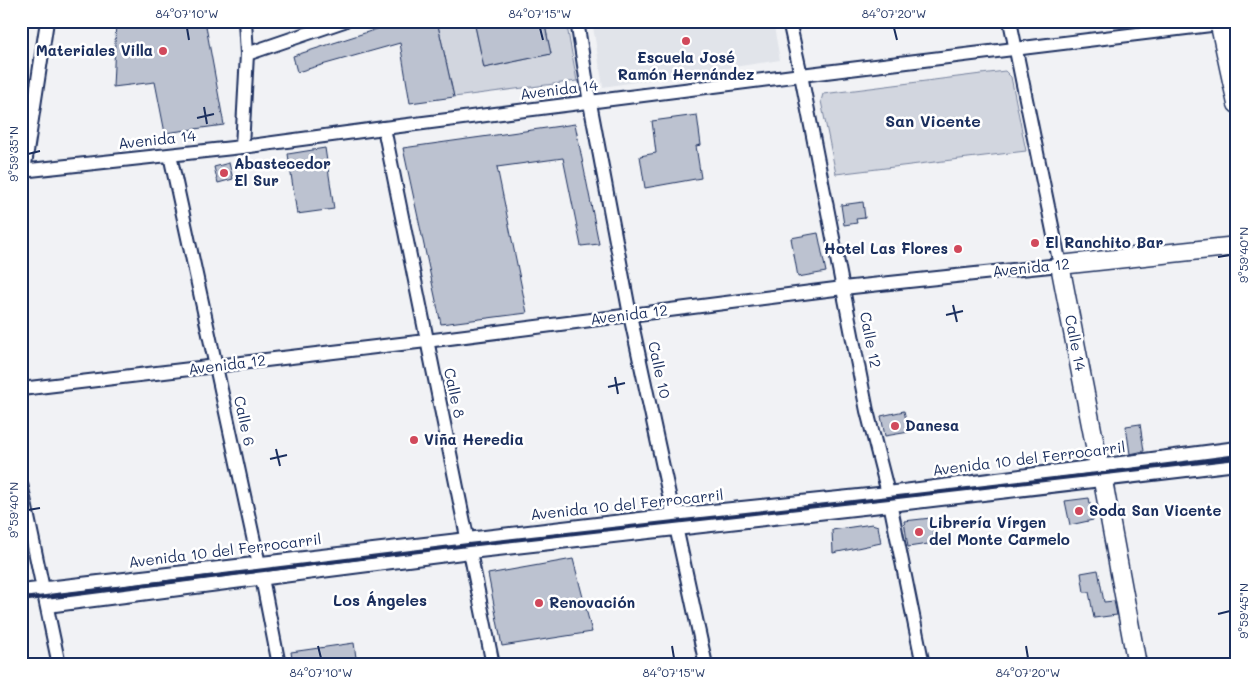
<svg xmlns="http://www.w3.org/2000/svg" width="1258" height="686" font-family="Mali,sans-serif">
<rect width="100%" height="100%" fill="#f1f2f5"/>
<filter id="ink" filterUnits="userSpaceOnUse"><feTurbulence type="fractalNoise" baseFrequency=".02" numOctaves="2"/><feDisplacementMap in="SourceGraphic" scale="10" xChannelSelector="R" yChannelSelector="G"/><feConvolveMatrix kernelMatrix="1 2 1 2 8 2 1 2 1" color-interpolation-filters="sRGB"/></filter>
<g filter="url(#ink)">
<!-- built -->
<path fill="#e1e4ea" d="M592,21H773L780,60L603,87Z"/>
<!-- green -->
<g fill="#d2d6df" stroke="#76829e">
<path d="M437,21H474L484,68L551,54L544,21H566L577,81L454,97Z"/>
<path d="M1005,71L1011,77L1026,151L836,174L821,101L823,94Z"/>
</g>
<!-- building -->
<g fill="#bcc2d0" stroke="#1b2f5e">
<path d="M116,21H205L224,125L165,133L155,82L113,87Z"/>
<path d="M402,21H437L454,97L410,103L400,43L297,72L293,56Z"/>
<path d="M474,21H544L551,54L484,68Z"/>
<path d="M697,115L701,145L696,146L701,178L645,188L640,156L656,153L652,121Z"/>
<path d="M575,124L599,244L581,246L563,158L497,167L527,313L441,324L403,148Z"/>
<path d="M325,148L334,209L297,214L288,154Z"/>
<path d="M229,163L233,179L218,183L214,167Z"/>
<path d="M863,202L865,218L856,219L857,223L844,225L841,205Z"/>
<path d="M818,233L826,272L798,277L791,238Z"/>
<path d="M904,411L909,432L885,436L881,416Z"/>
<path d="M1140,424L1144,451L1130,454L1126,426Z"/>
<path d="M1089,498L1093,520L1070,525L1065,501Z"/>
<path d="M931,518L935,543L908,547L904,521Z"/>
<path d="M872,524L878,526L881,543L833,553L832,530Z"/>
<path d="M573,559L592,632L502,646L488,574Z"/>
<path d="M1098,570L1104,602L1114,601L1117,615L1094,618L1089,592H1084L1081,573Z"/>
<path d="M354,643L357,665H293L291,652Z"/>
</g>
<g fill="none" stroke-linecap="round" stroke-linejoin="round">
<!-- street casing -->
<g stroke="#1b2f5e" stroke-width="16">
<g id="street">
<path d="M577,21L590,103L630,315L706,665"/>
<path d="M789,21L801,75L867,411L888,493L923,665"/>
<path d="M1222,35L1237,33"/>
<path d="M247,54L344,21"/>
<path d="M384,128L493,665"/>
<path d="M242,147L247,54L245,21"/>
<path d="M170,155L262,578L279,665"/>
<path d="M21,171L242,147L384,128L801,75L1219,24"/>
<path d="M24,171L47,21"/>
<path d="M21,389L426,341L843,288L1060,265L1010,21"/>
<path d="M21,484L59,665"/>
<path d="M21,591L674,515L888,493L1237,448"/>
<path d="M47,606L470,552L890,505L1237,464"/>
</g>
</g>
<!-- secondary casing -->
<g stroke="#1b2f5e" stroke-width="21">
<g id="secondary">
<path d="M1219,21L1237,104"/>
<path d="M1137,665L1103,481L1099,466L1060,265L1237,246"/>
</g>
</g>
<!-- street -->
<use href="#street" stroke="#fff" stroke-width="12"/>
<!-- secondary -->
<use href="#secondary" stroke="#fff" stroke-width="18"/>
<!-- rail -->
<path stroke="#1b2f5e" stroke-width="4" d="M21,600L468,545L889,498L1237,458"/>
</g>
</g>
<!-- ticks -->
<path fill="none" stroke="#1b2f5e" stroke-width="2" d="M187,28L189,40M540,28L543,40M894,28L897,40M204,107L207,124M197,118L214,114M28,154L40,151M1218,257L1230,255M953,305L957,322M946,315L963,311M615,377L618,394M608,387L625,383M276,449L280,466M270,459L287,455M28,510L40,508M1218,614L1230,611M318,646L321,658M672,646L674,658M1026,646L1028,658"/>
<!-- markers -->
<g fill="#d1495b" stroke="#fff" stroke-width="2">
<circle cx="686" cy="41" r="5"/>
<circle cx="163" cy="51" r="5"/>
<circle cx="224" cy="173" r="5"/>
<circle cx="1035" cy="243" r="5"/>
<circle cx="958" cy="249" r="5"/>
<circle cx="895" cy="426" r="5"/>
<circle cx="414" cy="440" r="5"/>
<circle cx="1079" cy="511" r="5"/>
<circle cx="919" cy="532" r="5"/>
<circle cx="539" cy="603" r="5"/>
</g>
<g text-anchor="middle" stroke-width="5" stroke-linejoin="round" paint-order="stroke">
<!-- poi labels -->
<g font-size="15" font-weight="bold" fill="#1b2f5e" stroke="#fff" text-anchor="start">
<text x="153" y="56" text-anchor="end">Materiales Villa</text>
<text x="686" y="63" text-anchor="middle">Escuela José<tspan x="686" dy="17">Ramón Hernández</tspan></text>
<text x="234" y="169">Abastecedor<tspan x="234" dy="17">El Sur</tspan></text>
<text x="1045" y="248">El Ranchito Bar</text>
<text x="948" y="254" text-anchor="end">Hotel Las Flores</text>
<text x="905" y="431">Danesa</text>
<text x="424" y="445">Viña Heredia</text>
<text x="1089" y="516">Soda San Vicente</text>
<text x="929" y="528">Librería Vírgen<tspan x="929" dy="17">del Monte Carmelo</tspan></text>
<text x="549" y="608">Renovación</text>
</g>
<!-- street labels -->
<g font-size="15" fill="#1b2f5e" stroke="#fff">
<text transform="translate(559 90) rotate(-7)" y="5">Avenida 14</text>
<text transform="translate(157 140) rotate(-6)" y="5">Avenida 14</text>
<text transform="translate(1031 268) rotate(-6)" y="5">Avenida 12</text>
<text transform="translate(629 315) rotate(-7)" y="5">Avenida 12</text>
<text transform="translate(870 340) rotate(79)" y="5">Calle 12</text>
<text transform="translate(1075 343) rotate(79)" y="5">Calle 14</text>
<text transform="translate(227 365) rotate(-7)" y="5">Avenida 12</text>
<text transform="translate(659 370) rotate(78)" y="5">Calle 10</text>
<text transform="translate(454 393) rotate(78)" y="5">Calle 8</text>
<text transform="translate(244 421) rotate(78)" y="5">Calle 6</text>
<text transform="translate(1029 459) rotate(-7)" y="5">Avenida 10 del Ferrocarril</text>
<text transform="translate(627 505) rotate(-6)" y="5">Avenida 10 del Ferrocarril</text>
<text transform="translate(225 551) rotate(-7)" y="5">Avenida 10 del Ferrocarril</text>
</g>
<!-- neighbourhood labels -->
<g font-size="16" font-weight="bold" fill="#1b2f5e" stroke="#fff">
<text x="933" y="127">San Vicente</text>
<text x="380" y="606">Los Ángeles</text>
</g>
</g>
<!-- margin -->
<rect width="1258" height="686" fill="none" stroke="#fff" stroke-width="55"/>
<rect x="28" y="28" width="1202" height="630" fill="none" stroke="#1b2f5e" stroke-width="2"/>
<g font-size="12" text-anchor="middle" fill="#1b2f5e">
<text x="187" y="18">84°07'10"W</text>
<text x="540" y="18">84°07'15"W</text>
<text x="894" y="18">84°07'20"W</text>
<text transform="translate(14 154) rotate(-90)" y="4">9°59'35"N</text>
<text transform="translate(1244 255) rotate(-90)" y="4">9°59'40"N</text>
<text transform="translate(14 510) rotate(-90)" y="4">9°59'40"N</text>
<text transform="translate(1244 611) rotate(-90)" y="4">9°59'45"N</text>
<text x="321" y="677">84°07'10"W</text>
<text x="674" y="677">84°07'15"W</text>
<text x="1028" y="677">84°07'20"W</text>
</g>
</svg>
